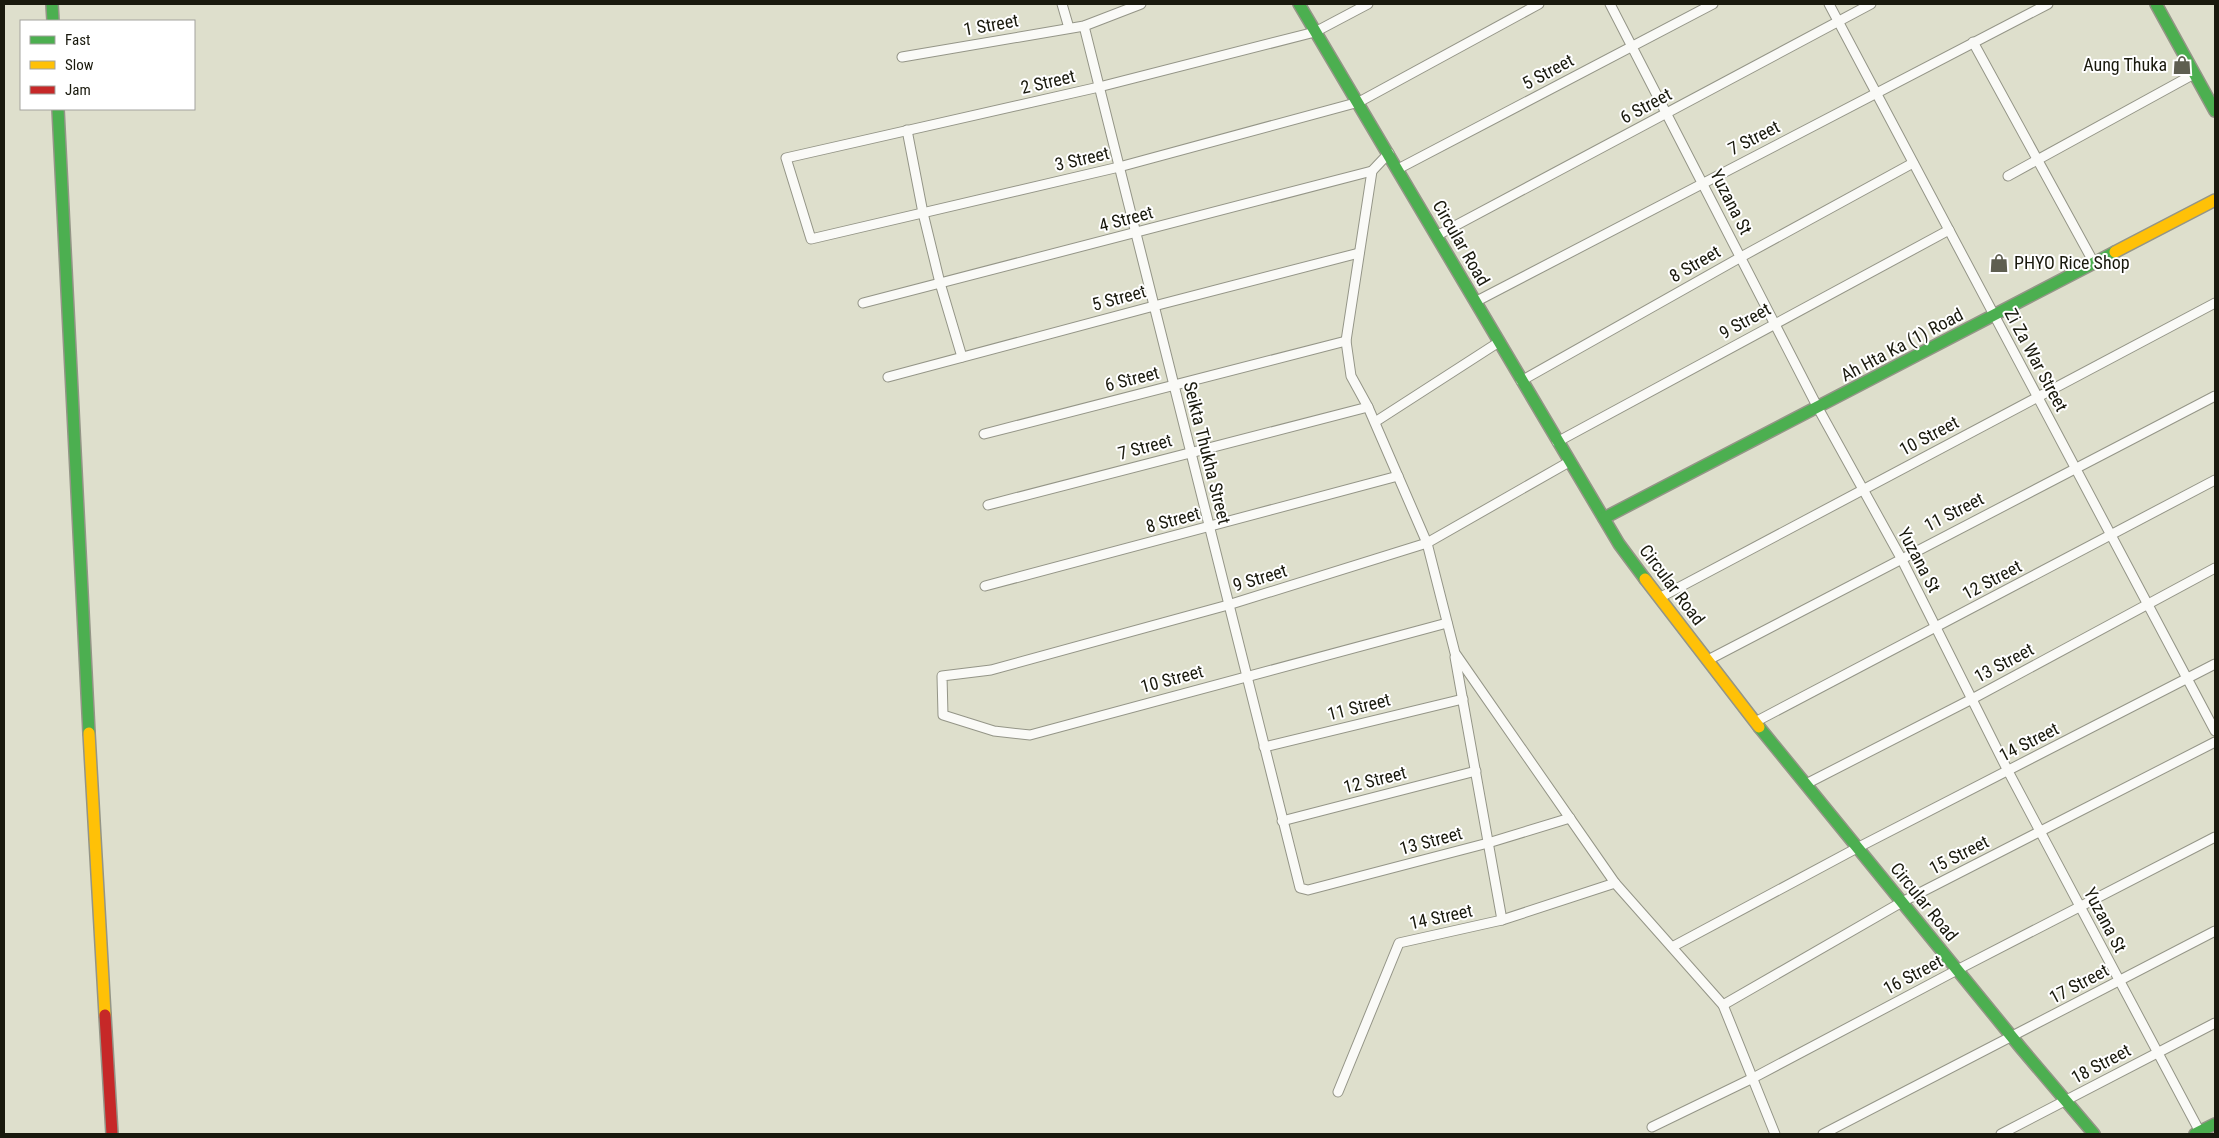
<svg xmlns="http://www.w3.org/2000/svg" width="2219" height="1138" font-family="'Roboto Condensed',sans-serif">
<rect width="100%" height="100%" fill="#dedfcc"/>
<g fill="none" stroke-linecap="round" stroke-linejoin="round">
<!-- street casing -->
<g stroke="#949587" stroke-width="11">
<g id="street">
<path d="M1062,4L1069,28"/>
<path d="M1368,4L1315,32L1099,87L786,158L811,239L1119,167L1359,102L1539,4"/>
<path d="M1610,4L1818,408L1901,558L2008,771L2200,1132"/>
<path d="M1829,4L2215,731"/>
<path d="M1084,26L1300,888L1308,890L1488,843L1570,818"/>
<path d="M1973,42L2094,263"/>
<path d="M902,57L1084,26L1141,4"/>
<path d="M907,130L923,213L940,283L962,357"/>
<path d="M1398,169L1713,4"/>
<path d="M1372,171L1346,341L1351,376L1368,407L1427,543L1455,653L1615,883L1723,1005L1775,1134"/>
<path d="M2008,176L2194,74"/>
<path d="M1436,236L1871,4"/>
<path d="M1475,302L2048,4"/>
<path d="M863,303L1372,171L1389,153"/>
<path d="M888,377L1154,306L1359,253"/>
<path d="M1521,381L1741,257L1913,163"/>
<path d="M1375,422L1499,342"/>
<path d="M984,434L1346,341"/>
<path d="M1557,442L1949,230"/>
<path d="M988,505L1368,407"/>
<path d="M985,586L1398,476"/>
<path d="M1659,598L2215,303"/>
<path d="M1447,623L1030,735L994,731L943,715L942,676L991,670L1228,605L1427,543L1569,462"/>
<path d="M1455,657L1502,920"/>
<path d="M1708,660L2215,396"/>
<path d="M1757,721L2215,480"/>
<path d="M1264,747L1463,699"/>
<path d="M1806,784L1972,699L2215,568"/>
<path d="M1282,821L1476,771"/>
<path d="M1672,947L1857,848L2215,664"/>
<path d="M1723,1005L1902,902L2215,742"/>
<path d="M1338,1092L1399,943L1502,920L1615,883"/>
<path d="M1652,1127L1753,1078L1957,970L2215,837"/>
<path d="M1823,1134L2215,931"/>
<path d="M2001,1134L2215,1023"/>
</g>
</g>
<!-- fast casing -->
<g stroke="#949587" stroke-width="14">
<g id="fast">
<path d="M52,4L53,21"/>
<path d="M1299,4L1619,544L1645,579"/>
<path d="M2156,4L2215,111"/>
<path d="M58,109L89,733"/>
<path d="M1604,518L2115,252"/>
<path d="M1759,727L2021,1048L2094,1134"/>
<path d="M2195,1134L2215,1124"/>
</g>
</g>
<!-- slow casing -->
<g stroke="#949587" stroke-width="14">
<g id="slow">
<path d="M2115,252L2215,200"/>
<path d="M1645,579L1759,727"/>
<path d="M89,733L105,1015"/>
</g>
</g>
<!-- jam casing -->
<g stroke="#949587" stroke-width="14">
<path id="jam" d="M105,1015L112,1134"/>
</g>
<!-- street -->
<use href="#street" stroke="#fafaf7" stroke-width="9"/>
<!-- fast -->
<use href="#fast" stroke="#4caf50" stroke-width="11"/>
<!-- slow -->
<use href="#slow" stroke="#ffc107" stroke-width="11"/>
<!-- jam -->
<use href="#jam" stroke="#c62828" stroke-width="11"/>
</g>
<!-- icons -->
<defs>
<g id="shop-bare" transform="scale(1.5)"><path d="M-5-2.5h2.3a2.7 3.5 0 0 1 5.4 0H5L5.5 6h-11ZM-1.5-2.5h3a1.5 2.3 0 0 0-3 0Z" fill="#5e5e50" stroke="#fff" stroke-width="2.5" paint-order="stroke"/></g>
</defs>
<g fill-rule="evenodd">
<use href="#shop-bare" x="2182" y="65"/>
<use href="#shop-bare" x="1999" y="263"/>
</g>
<g text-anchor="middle" stroke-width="4" stroke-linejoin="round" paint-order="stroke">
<!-- street labels -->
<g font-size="18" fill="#19190d" stroke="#fff">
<text transform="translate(991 25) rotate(-10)" y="6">1 Street</text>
<text transform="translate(1548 72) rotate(-28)" y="6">5 Street</text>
<text transform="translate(1048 82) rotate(-13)" y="6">2 Street</text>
<text transform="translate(1646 106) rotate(-28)" y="6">6 Street</text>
<text transform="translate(1754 138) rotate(-27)" y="6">7 Street</text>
<text transform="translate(1082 159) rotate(-13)" y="6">3 Street</text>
<text transform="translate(1731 202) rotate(63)" y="6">Yuzana St</text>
<text transform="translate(1126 219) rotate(-15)" y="6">4 Street</text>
<text transform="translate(1461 243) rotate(60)" y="6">Circular Road</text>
<text transform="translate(1695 264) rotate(-30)" y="6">8 Street</text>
<text transform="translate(1119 298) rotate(-15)" y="6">5 Street</text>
<text transform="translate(1745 321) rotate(-29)" y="6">9 Street</text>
<text transform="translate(1902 345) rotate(-28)" y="6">Ah Hta Ka (1) Road</text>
<text transform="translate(2036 360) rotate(62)" y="6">Zi Za War Street</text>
<text transform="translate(1132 379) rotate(-14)" y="6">6 Street</text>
<text transform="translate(1929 436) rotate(-28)" y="6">10 Street</text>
<text transform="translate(1145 447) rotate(-15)" y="6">7 Street</text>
<text transform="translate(1207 453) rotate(76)" y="6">Seikta Thukha Street</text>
<text transform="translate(1954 512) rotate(-27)" y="6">11 Street</text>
<text transform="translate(1173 520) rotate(-15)" y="6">8 Street</text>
<text transform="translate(1919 560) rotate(62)" y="6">Yuzana St</text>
<text transform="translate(1260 578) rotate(-17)" y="6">9 Street</text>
<text transform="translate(1992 580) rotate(-28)" y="6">12 Street</text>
<text transform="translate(1672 585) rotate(53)" y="6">Circular Road</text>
<text transform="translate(2004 663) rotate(-28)" y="6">13 Street</text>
<text transform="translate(1172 679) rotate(-15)" y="6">10 Street</text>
<text transform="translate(1359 707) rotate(-14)" y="6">11 Street</text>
<text transform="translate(2029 742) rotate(-27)" y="6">14 Street</text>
<text transform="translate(1375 780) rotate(-14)" y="6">12 Street</text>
<text transform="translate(1431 841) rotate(-15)" y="6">13 Street</text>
<text transform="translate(1959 855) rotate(-27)" y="6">15 Street</text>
<text transform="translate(1924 902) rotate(51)" y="6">Circular Road</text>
<text transform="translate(1441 917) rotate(-12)" y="6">14 Street</text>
<text transform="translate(2105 920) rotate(62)" y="6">Yuzana St</text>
<text transform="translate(1913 975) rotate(-28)" y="6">16 Street</text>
<text transform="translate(2079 984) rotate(-28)" y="6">17 Street</text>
<text transform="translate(2101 1064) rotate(-28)" y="6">18 Street</text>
</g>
<!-- poi labels -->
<g font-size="18" fill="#19190d" stroke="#fff" text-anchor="end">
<text x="2167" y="71">Aung Thuka</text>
<text x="2014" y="269" text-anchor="start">PHYO Rice Shop</text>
</g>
</g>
<!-- border -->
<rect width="2219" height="1138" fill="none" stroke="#19190d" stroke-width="10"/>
<!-- legend -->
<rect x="20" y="20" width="175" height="90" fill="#ffffff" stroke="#a3a39e"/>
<rect x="30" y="36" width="25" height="8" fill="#4caf50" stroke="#a3a39e"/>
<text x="65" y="45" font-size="15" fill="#19190d">Fast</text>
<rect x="30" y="61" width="25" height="8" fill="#ffc107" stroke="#a3a39e"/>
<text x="65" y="70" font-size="15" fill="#19190d">Slow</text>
<rect x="30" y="86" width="25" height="8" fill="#c62828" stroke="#a3a39e"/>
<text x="65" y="95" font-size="15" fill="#19190d">Jam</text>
</svg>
